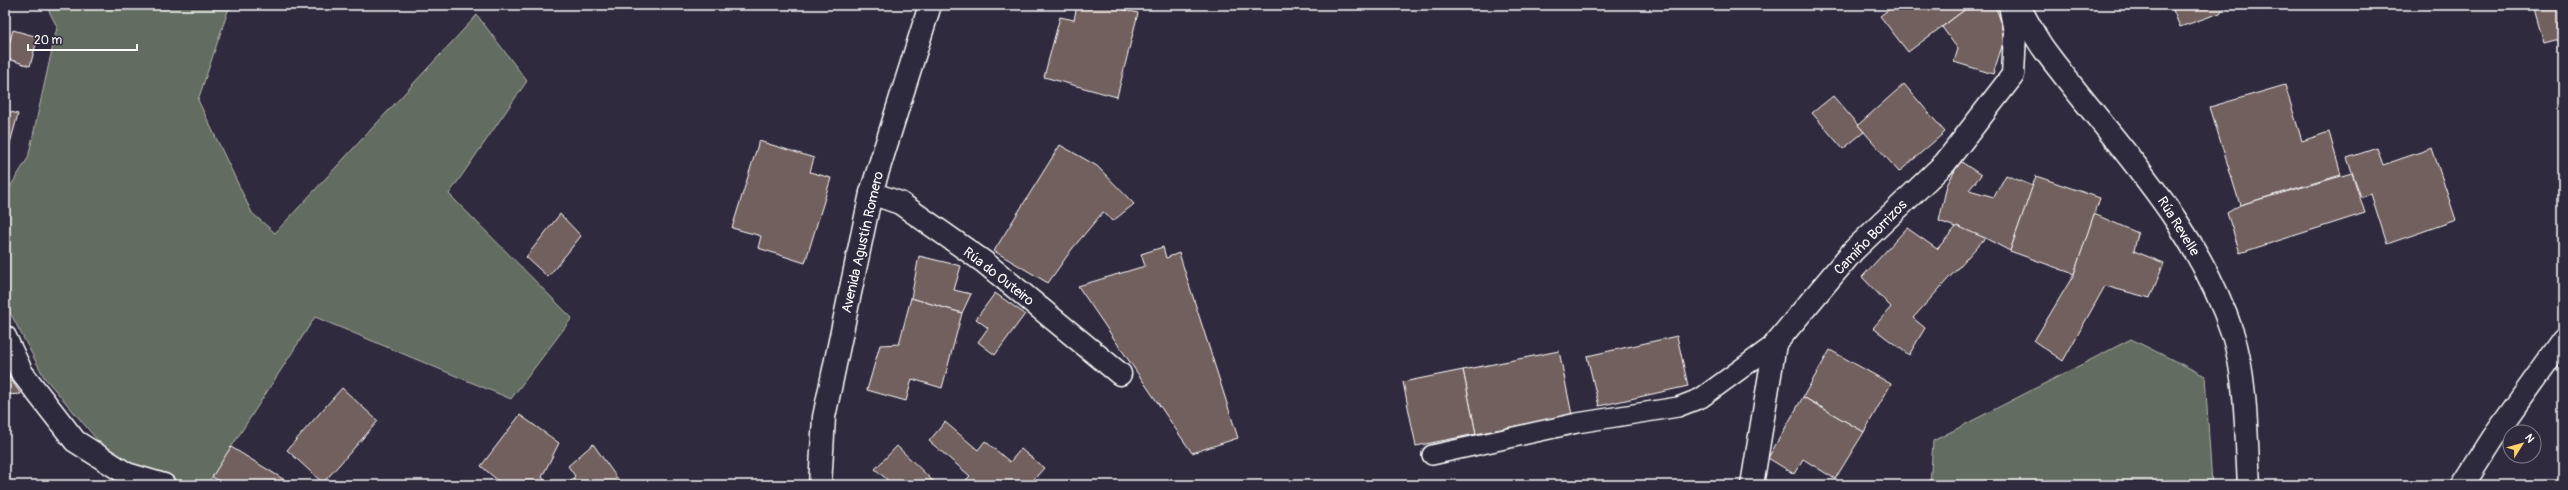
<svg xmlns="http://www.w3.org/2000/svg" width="2568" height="490" font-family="Pangolin,sans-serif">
<rect width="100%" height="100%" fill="#2f2a3d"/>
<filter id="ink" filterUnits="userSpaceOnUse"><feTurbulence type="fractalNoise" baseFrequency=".025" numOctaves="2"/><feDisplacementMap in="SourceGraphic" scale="8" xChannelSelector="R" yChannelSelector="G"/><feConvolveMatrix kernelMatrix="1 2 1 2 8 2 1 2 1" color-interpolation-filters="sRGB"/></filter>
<g filter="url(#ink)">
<!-- green -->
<g fill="#646c60" stroke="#b2b6b0">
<path d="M46,5H233L228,11L198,100L252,213L275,233L477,15L527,81L449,194L572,318L511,399L315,317L207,485H126V474L44,377L5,303V195L28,158L57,27Z"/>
<path d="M2131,339L2205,376L2212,485H1930L1933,441Z"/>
</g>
<!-- building -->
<g fill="#72605f" stroke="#fff">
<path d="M1077,5H1105L1138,13L1117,97L1044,77L1060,17L1074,20Z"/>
<path d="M1895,5H1971L1908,52L1880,16Z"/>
<path d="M1971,5H1995L2001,22L2004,40L1993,74L1954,62L1958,49L1942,27Z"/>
<path d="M2171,5H2226L2220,13L2180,27Z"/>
<path d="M2533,5H2563V39L2544,44Z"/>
<path d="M13,30L38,37L30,66L5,58Z"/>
<path d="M1904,84L1945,132L1899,172L1858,125Z"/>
<path d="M2285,85L2302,141L2329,132L2341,175L2240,205L2210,107Z"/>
<path d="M1833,96L1864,132L1843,149L1812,113Z"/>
<path d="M5,110L18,114L6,158L5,157Z"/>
<path d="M759,141L814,158L810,172L831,178L805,263L758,248L761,236L732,228Z"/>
<path d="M1060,145L1097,166L1134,204L1113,221L1103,212L1072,249L1048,283L994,251Z"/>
<path d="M2377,148L2383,165L2432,148L2456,220L2387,244L2371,194L2361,197L2347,158Z"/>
<path d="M1960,161L1981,175L1969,190L1994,197L2006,175L2033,186L2010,251L1985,238L1939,221L1947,185Z"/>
<path d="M2352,173L2365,213L2240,253L2227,213L2240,205Z"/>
<path d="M2036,176L2100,198L2074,274L2010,251Z"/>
<path d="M560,214L581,236L548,277L526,257Z"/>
<path d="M2094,214L2138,233L2134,251L2164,263L2150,298L2105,286L2063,361L2034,341L2074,274Z"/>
<path d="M1957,226L1985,238L1913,318L1925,328L1909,355L1873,328L1891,307L1862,277L1907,228L1937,249Z"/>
<path d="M1163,247L1166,258L1179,253L1238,438L1192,453L1078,286L1145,266L1141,254Z"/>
<path d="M919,256L961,266L954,290L971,294L962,313L911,298Z"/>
<path d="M995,293L1025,314L995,355L978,342L988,328L976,319Z"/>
<path d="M911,298L962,313L942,388L912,379L906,401L867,390L880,345L899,344Z"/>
<path d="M1677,336L1688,386L1599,406L1587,356Z"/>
<path d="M1830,350L1891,384L1864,432L1803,397Z"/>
<path d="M1559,351L1572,415L1476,434L1463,370Z"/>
<path d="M1463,370L1476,434L1416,446L1403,382Z"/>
<path d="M5,374H7L21,394L5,395Z"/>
<path d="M342,388L378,421L323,483L287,450Z"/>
<path d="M1803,397L1864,432L1835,479L1803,459L1794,474L1768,458Z"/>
<path d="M520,415L559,443L542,477L549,485H503L481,466Z"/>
<path d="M945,422L978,450L985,441L1010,462L1021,449L1044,468L1029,485H961L970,476L929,441Z"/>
<path d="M593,444L622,485H567L575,476L568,466Z"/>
<path d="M897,446L937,485H893L875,469Z"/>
<path d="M231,447L288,482L286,485H227L212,477Z"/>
</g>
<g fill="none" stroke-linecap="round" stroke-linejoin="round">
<!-- service casing -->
<g stroke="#fff" stroke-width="22">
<path id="service" d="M1432,455L1577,423L1678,407L1701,398L1775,344"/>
</g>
<!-- minor casing -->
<g stroke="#fff" stroke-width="25">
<g id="minor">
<path d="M2018,5C2027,20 2035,38 2046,52C2115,145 2196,221 2233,335C2247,380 2246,438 2249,485"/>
<path d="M871,193L900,203L984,262L1120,374"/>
<path d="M5,337L22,373L75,441L127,474L164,485"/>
<path d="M1752,485L1775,344L1853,251L1945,163L2013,75L2015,32L2010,5"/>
<path d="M2463,485L2493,438L2563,340"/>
</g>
</g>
<!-- tertiary casing -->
<g stroke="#fff" stroke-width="25">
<path id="tertiary" d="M820,485L824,417L871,193L930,5"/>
</g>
<!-- service -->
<use href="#service" stroke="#2f2a3d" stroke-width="19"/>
<!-- minor -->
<use href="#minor" stroke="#2f2a3d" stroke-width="22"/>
<!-- tertiary -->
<use href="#tertiary" stroke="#2f2a3d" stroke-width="22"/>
</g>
</g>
<g text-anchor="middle" stroke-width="4" stroke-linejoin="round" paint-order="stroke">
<!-- street labels -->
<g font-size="14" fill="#fff" stroke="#2f2a3d">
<text transform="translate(2179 226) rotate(58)" y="5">Rúa Revelle</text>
<text transform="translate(1870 237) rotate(-46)" y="5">Camiño Borrizos</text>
<text transform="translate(862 242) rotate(-77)" y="5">Avenida Agustín Romero</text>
<text transform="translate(999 276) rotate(38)" y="5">Rúa do Outeiro</text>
</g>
</g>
<!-- margin -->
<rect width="2568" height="490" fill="none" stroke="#2f2a3d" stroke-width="20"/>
<rect x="10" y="10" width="2548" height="470" fill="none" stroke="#fff" stroke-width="1.5" filter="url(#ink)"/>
<!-- north arrow -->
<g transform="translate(2522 444) rotate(53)"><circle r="19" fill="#2f2a3d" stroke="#827f8b"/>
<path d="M0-3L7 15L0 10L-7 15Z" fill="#ffd166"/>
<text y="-6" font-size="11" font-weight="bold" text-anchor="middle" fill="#ffffff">N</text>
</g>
<!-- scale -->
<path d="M28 44v6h109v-6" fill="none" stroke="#ffffff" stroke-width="2"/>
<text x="34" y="44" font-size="12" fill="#ffffff" stroke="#2f2a3d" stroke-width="3" paint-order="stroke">20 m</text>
</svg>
